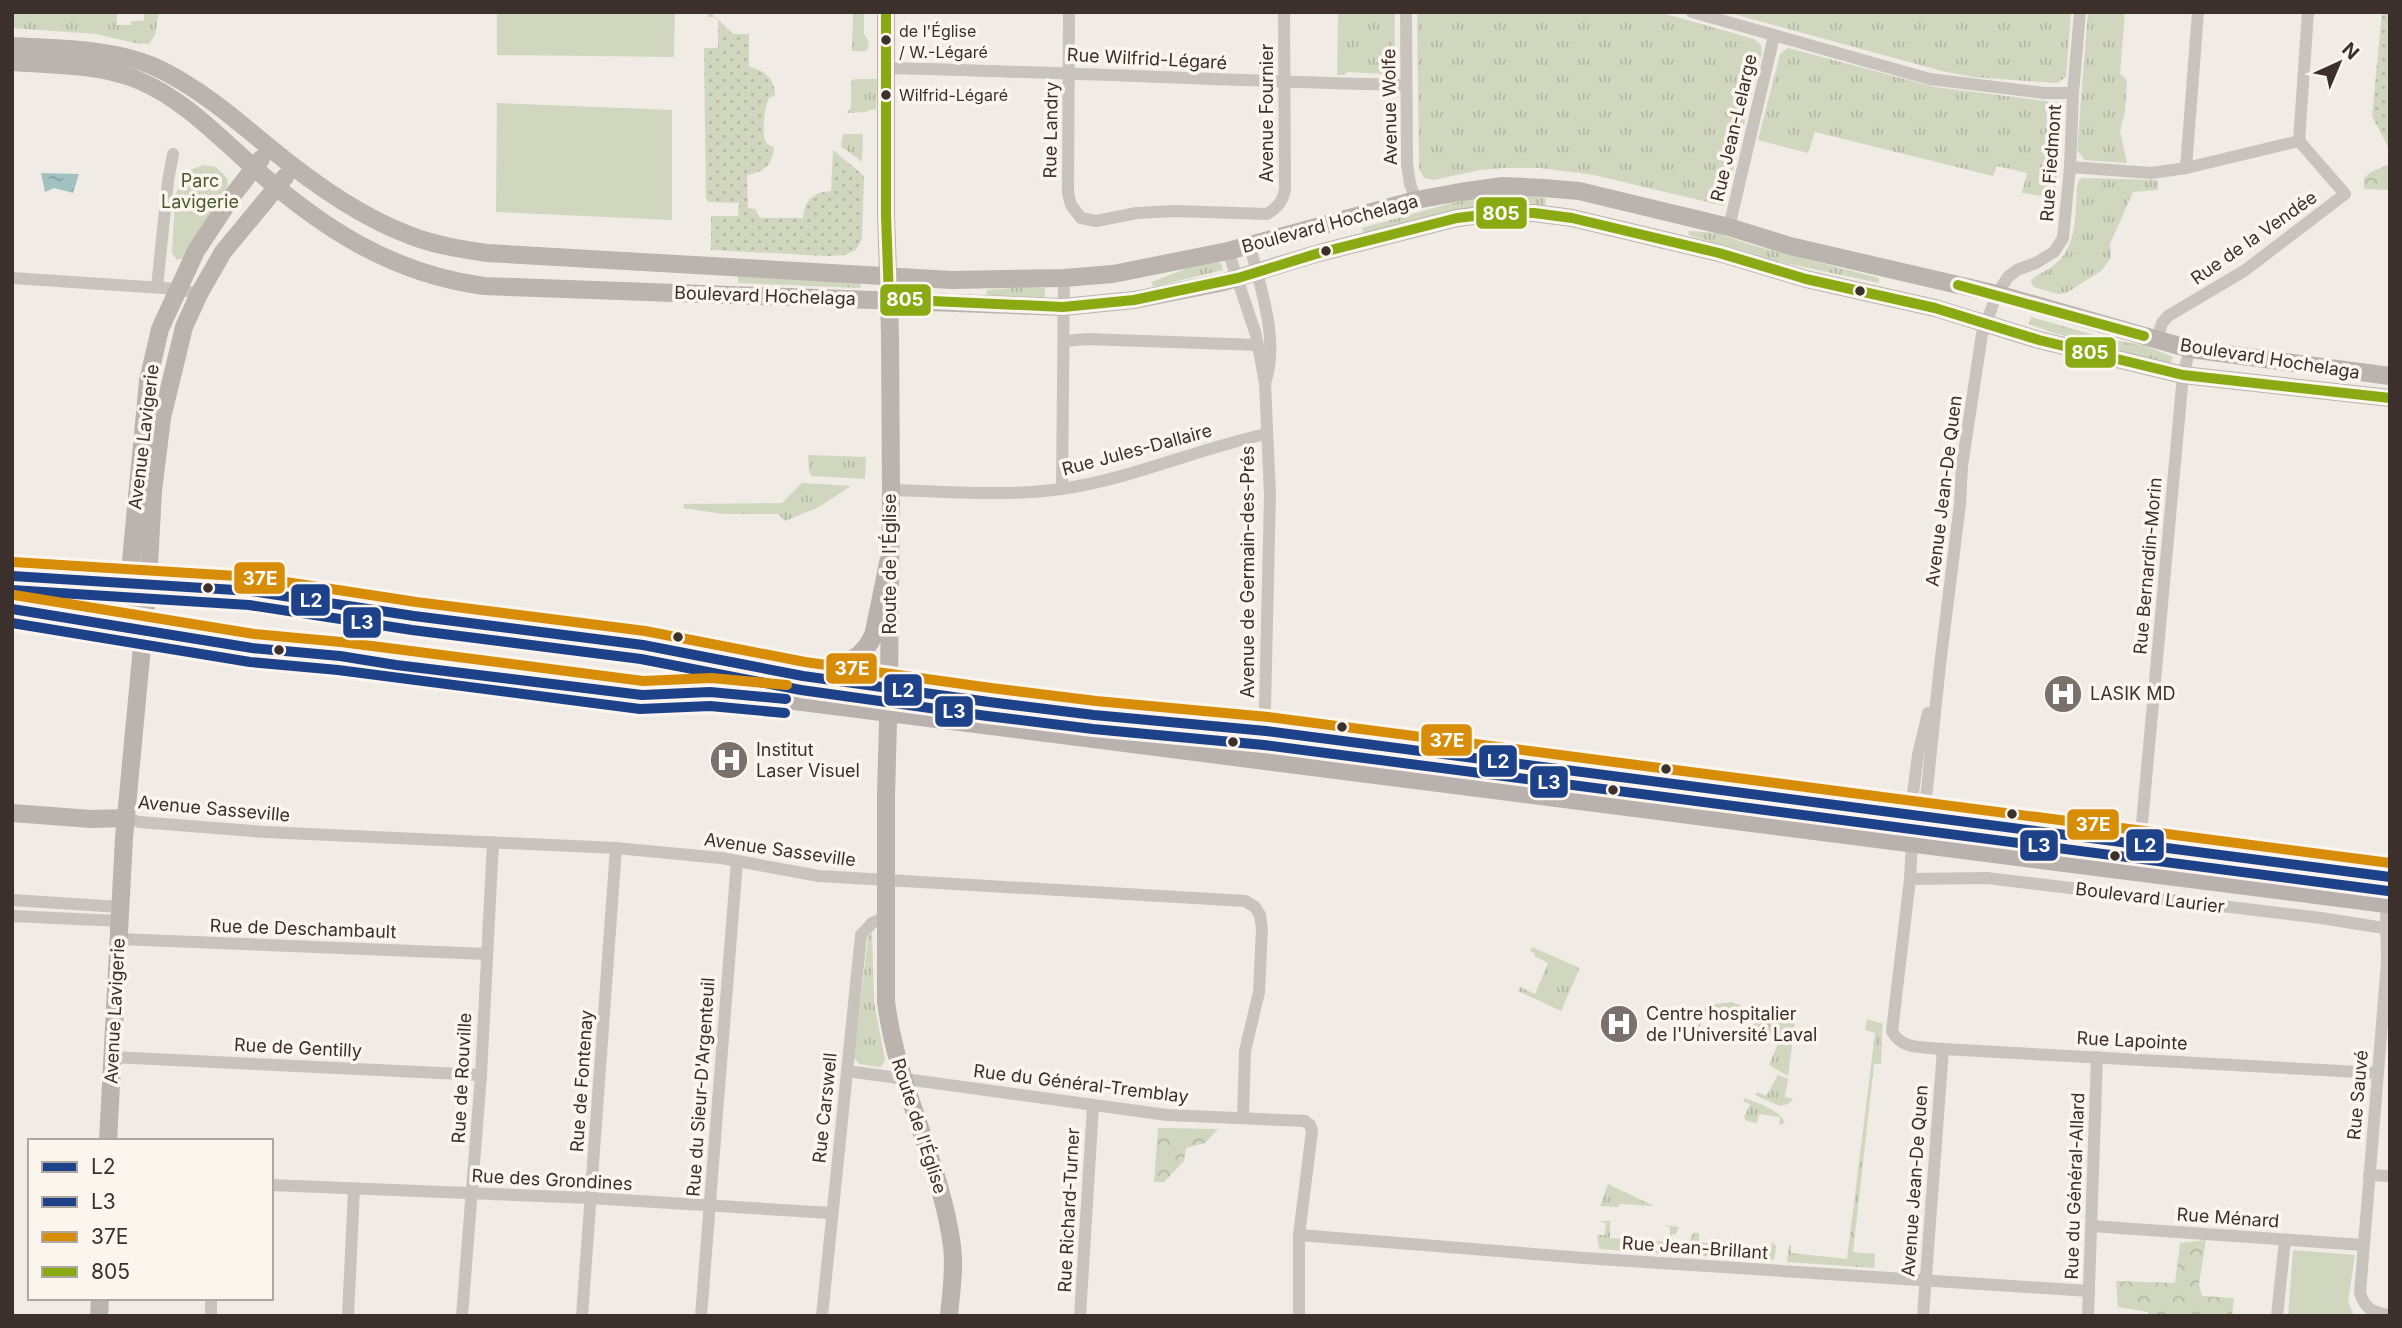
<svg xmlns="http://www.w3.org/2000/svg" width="2402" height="1328" font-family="Inter,sans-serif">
<defs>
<pattern id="grass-tufts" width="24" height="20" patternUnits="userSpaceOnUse" patternTransform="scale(1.75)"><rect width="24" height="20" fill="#d1d6bf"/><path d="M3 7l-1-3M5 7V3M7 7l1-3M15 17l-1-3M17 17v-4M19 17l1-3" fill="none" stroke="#b4b8a4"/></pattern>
<pattern id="forest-crowns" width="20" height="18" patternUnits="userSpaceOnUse" patternTransform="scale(1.75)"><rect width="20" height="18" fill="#d1d6bf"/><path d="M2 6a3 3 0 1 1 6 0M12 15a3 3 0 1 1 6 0" fill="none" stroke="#b4b8a4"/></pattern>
<pattern id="garden-dots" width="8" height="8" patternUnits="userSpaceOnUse" patternTransform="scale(1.75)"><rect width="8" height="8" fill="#d1d6bf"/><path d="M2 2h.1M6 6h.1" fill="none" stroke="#b4b8a4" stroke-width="1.8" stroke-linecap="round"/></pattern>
<pattern id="water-ripples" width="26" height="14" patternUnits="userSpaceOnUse" patternTransform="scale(1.75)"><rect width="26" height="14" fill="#a1c2c1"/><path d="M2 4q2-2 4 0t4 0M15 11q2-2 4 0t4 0" fill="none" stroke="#849e9d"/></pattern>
</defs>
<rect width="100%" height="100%" fill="#f0ebe5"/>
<!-- grass -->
<g fill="url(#grass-tufts)">
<path d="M12,12H117V25H131V21H144V12H159L155,35L149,44L135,43L96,34L12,28Z"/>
<path d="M853,12H864V34L869,42L867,51H852Z"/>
<path d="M1338,12H1395L1394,69L1386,74L1347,72L1344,75H1337Z"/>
<path d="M1417,12H1659L1754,39L1761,45L1762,52L1724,206L1594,175L1540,168H1504L1480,170L1434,180L1424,178L1419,168Z"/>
<path d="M1726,12H2071L2066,77L2057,83L1972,77L1942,71Z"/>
<path d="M2088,12H2125L2120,74L2127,80L2125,112L2120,131L2127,163L2085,160L2077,150Z"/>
<path d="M1788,48L1935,87L2062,103L2064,106L2055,198L2022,193L2027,173L1997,166L1993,176L1815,132L1808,153L1758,140L1780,54Z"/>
<path d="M855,79H877L876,109L868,110L867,112L847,113L851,108V82Z"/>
<path d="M843,134H863L862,162L841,146Z"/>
<path d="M2082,178L2158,180V190L2133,192L2110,244L2111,258L2101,271L2066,293L2058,294L2033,287L2031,280C2038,274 2047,271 2054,265C2078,247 2075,214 2077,187L2079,180Z"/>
<path d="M1512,194L1546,198L1545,205C1480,201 1426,217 1364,233L1362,228L1448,204L1474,198Z"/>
<path d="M1689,231L1716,233L1755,246L1879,278V283L1789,264L1688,235Z"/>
<path d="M1215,262L1221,263L1223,270L1153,287L1152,282L1185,269Z"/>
<path d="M738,276L860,282L861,288L738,283Z"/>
<path d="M1024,287L1045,288V298L986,296L987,290Z"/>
<path d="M2031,317L2112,340L2143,345L2173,357L2170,364L2054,333L2029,324Z"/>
<path d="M808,455L866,457L865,479L812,476L809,472Z"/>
<path d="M802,483L851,486L817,508L785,521L778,514H724L683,508L684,504L782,503Z"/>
<path d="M872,933L874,1002L885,1060L881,1067L859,1064L854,1057L868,937Z"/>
<path d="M1532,947L1580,968L1561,1011L1518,991L1520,987L1535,994L1548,963L1534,956L1535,953L1530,951Z"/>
<path d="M1732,1002L1741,1006L1736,1019L1709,1007L1697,1033L1695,1032L1707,1005Z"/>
<path d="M1755,1012L1776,1022L1791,1019L1795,1023L1788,1076L1769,1065L1780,1039L1753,1026L1755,1021L1752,1020Z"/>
<path d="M1867,1019L1883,1024C1881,1038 1882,1050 1881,1064H1874L1853,1252L1875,1254L1874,1268L1787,1262L1789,1245H1791V1253L1847,1259L1875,1033L1865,1030Z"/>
<path d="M1778,1075L1788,1079L1785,1097L1793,1099L1788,1104L1780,1106L1755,1095L1757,1092L1766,1096Z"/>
<path d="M1745,1098C1758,1104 1780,1109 1785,1123L1779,1125L1780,1117L1759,1114L1757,1123L1746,1121L1744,1117L1750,1104L1743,1101Z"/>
<path d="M1608,1184L1654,1206L1619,1204V1207L1600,1206Z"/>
<path d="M1598,1221H1610V1238L1670,1242V1227L1663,1225L1679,1227L1676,1234L1671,1235L1674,1241L1669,1254L1599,1249L1597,1235H1605L1606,1223Z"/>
<path d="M1694,1233H1699V1242L1771,1250L1772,1242L1776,1246L1774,1260L1685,1255L1692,1235Z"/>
</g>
<!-- forest -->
<g fill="url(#forest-crowns)">
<path d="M2390,164V190L2364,189V178L2371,172Z"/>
<path d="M1158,1128L1218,1129L1205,1143L1186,1148L1184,1161L1164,1182H1154Z"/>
<path d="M2206,1240L2199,1284L2202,1296L2234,1298L2232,1316H2148V1312L2118,1307L2116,1281L2175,1283L2180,1243Z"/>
</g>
<!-- park -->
<g fill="#d1d6bf">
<path d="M497,12H675L674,57L497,55Z"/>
<path d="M497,103L672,110V220L496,212Z"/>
<path d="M204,165L216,167L227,178L228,185L185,258L177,260L172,253L175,196L187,171Z"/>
<path d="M2293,1250L2355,1255L2348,1302L2354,1316H2288Z"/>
</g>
<!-- garden -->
<g fill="url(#garden-dots)">
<path d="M710,12L733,34H749V67C765,70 775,79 775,96L770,97C764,104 762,131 765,140C767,145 769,145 774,147C773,164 764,173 747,175L748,208L755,209L760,218H803C805,200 812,193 831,191L833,150L864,176L862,238L856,250L845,255L828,256L711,250V216H738L739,203L708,202L706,199L704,48H718V20L714,17H707Z"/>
<path d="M2382,12H2390V151L2372,116Z"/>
</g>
<!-- water -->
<path fill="url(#water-ripples)" d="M41,173L79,174L73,193L54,188L45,192Z"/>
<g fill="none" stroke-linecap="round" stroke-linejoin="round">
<!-- street -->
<g stroke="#c9c3be" stroke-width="12">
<path d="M1069,12L1068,193L1071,205L1081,218L1096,221L1137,213L1174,211L1267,214C1278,207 1283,201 1285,189L1284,12"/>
<path d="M1406,12L1407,164L1410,184L1416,200"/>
<path d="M1692,12L1930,79L2044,93H2073"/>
<path d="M886,68C1060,72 1233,81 1406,85"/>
<path d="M2070,167L2151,173L2186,168L2299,141"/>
<path d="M2186,168L2198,12"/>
<path d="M1729,227L1774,36"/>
<path d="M1250,246C1260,287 1279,338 1266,380"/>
<path d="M1228,251L1256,335L1265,383L1270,495L1264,749L1269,760"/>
<path d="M12,278L178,289L199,294"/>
<path d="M157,287L168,181L173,154"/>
<path d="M2157,340L2162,323L2168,316L2244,271L2345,194L2299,141L2308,12"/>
<path d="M1064,341L1087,339L1258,345"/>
<path d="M1062,489L1064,278"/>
<path d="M891,490C946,491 1005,497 1061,489C1131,479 1197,449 1266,434"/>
<path d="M1928,713L1918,755L1910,816L1912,842L1910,879L1892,1031C1901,1050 1924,1047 1943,1049L2377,1073"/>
<path d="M126,818L139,822L265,832L616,848L721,858L819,876L1245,901L1255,907L1260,915L1262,929L1259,992L1245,1051L1243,1118"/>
<path d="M1912,842L1924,818L1940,665L1960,504L1962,466L1982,334L1997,294L2008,277L2017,270L2036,263L2054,252L2063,238L2070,167L2073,93L2080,12"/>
<path d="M2139,871L2140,845L2183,375L2190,349"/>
<path d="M2390,878L2386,904L2387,962L2360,1293C2365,1309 2373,1313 2390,1315"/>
<path d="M1910,879L1987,878L2321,918L2390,929"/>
<path d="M12,900L120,907"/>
<path d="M12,916L120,921"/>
<path d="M119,939L487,954"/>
<path d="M112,1057L481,1075"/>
<path d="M847,1071L1167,1115L1305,1121L1310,1125L1312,1131L1299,1235V1316"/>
<path d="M2369,1175L2390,1176"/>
<path d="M271,1185L590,1198L831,1213"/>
<path d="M2091,1226L2363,1245"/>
<path d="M1299,1235L1584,1258L2089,1291"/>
<path d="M211,1316V1298"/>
<path d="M348,1316L354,1189"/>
<path d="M462,1316L481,1075L493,842"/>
<path d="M582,1316L616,848"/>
<path d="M701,1316L737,861"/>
<path d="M822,1316L861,935L872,923L886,917"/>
<path d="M1080,1316L1093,1106"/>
<path d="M1923,1316L1943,1049"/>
<path d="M2088,1316L2097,1057"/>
<path d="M2277,1316L2285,1240"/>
</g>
<!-- secondary -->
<g stroke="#bab3ae" stroke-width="18">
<path d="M886,12V215L890,334L891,490L889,687L886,795V1001C896,1086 941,1162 952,1246C955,1268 951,1293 949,1316"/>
<path d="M12,46C59,49 110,48 153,66C197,86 234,118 270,148C310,181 361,217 409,235C434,245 460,249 487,253L952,280L1064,278L1113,274L1228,251L1416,200L1460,192L1503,186L1544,188L1579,191L1729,227L1790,246L1997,294L2190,349L2390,376"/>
<path d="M12,62C54,65 99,64 138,80C183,99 216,134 252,166C320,227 392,274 484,286L1063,307L1134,300L1224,282L1319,253L1457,218L1499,213H1534L1572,218L1719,253L1806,279L1935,308L2039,340L2183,375L2390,398"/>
<path d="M140,620L129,582L148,381L160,329L196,251L233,195L261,159"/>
<path d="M12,813L91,819L126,818"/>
<path d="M108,1141L124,838L148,583L153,491L162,418L184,327L199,294L223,252L285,177"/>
<path d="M99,1316L100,1298"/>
</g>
<!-- primary -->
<g stroke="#b8b1ad" stroke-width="19">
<path d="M148,583L251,591L414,616L643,645L803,676L989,702L1094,715L1266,731L1353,744L1449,754L1924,818L2390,877"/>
<path d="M143,630L252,648L340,656L396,665L642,695L710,692L736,693L2390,904"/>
<path d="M811,673C840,665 861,664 874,634L889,561"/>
</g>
<!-- highway -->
<g stroke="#afaaa4" stroke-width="23">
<path d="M12,576L148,583"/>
<path d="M12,609L143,630"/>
</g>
<!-- bus-1 casing -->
<g stroke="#fbf5ee" stroke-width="16">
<g id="bus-1">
<path d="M12,576L251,591L414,616L643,645L803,676L989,702L1094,715L1266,731L2390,877"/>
<path d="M12,609L252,648L340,656L396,665L642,695L710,692L786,699"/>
</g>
</g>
<!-- bus-2 casing -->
<g stroke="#fbf5ee" stroke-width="16">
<g id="bus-2">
<path d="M12,590L249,605L412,630L641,659L801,690L987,716L1093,729L1264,745L2388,891"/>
<path d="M12,623L250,662L338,670L640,709L710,706L785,713"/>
</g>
</g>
<!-- bus-3 casing -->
<g stroke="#fbf5ee" stroke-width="16">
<g id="bus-3">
<path d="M13,562L253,577L416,602L645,631L805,662L991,688L1096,701L1268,717L2390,863"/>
<path d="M14,595L254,634L341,642L643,681L711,678L787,685"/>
</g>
</g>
<!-- bus-4 casing -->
<g stroke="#fbf5ee" stroke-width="16">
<g id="bus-4">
<path d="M886,12V215L889,299L1063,307L1134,300L1238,278L1319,253L1457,218L1499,213H1534L1572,218L1719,253L1806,279L1935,308L2039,340L2183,375L2390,398"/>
<path d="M1958,285L2144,336"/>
</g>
</g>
<!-- bus-1 -->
<use href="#bus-1" stroke="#1e4289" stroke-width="10"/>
<!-- bus-2 -->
<use href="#bus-2" stroke="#1e4289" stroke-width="10"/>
<!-- bus-3 -->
<use href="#bus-3" stroke="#d88d09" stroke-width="10"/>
<!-- bus-4 -->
<use href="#bus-4" stroke="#89aa12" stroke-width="10"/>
</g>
<!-- icons -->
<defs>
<g id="hospital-disc" transform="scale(2.0125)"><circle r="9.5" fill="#7a716c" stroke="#fbf5ee"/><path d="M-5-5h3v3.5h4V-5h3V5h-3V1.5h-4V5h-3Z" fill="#fff"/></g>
</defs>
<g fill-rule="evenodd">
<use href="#hospital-disc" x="2063" y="694"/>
<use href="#hospital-disc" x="729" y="760"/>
<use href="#hospital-disc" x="1619" y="1024"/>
</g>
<!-- markers -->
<g fill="#3b302b" stroke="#fbf5ee" stroke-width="2.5">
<circle cx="886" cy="40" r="6"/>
<circle cx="886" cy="95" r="6"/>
<circle cx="1326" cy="251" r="6"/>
<circle cx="1860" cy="291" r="6"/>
<circle cx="208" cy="588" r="6"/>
<circle cx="678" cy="637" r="6"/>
<circle cx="279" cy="650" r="6"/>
<circle cx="1342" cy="727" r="6"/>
<circle cx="1233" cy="742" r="6"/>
<circle cx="1666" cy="769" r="6"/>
<circle cx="1613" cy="790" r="6"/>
<circle cx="2012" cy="814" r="6"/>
<circle cx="2115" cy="856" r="6"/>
</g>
<g text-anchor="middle" stroke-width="7" stroke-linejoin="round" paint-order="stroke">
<!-- bus labels -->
<g font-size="16" fill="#3b302b" stroke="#fbf5ee" text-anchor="start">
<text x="899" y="37">de l'Église<tspan x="899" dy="21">/ W.-Légaré</tspan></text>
<text x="899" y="101">Wilfrid-Légaré</text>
</g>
<!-- street labels -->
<g font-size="18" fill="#3b302b" stroke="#fbf5ee">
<text transform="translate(1147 59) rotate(3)" y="6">Rue Wilfrid-Légaré</text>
<text transform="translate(1390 107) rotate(-91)" y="6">Avenue Wolfe</text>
<text transform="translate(1267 113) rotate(-90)" y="6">Avenue Fournier</text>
<text transform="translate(1734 128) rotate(-77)" y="6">Rue Jean-Lelarge</text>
<text transform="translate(1051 130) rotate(-89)" y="6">Rue Landry</text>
<text transform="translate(2051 163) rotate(-86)" y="6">Rue Fiedmont</text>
<text transform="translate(1330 224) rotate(-15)" y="6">Boulevard Hochelaga</text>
<text transform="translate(2254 238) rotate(-35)" y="6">Rue de la Vendée</text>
<text transform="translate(765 296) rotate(2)" y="6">Boulevard Hochelaga</text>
<text transform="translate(2270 359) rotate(9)" y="6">Boulevard Hochelaga</text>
<text transform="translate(144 437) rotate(-83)" y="6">Avenue Lavigerie</text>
<text transform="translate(1137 450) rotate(-15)" y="6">Rue Jules-Dallaire</text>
<text transform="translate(1944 491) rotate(-83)" y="6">Avenue Jean-De Quen</text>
<text transform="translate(890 564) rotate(-90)" y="6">Route de l'Église</text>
<text transform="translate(2148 566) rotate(-85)" y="6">Rue Bernardin-Morin</text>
<text transform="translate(1248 572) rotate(-90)" y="6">Avenue de Germain-des-Prés</text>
<text transform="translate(214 809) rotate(5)" y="6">Avenue Sasseville</text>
<text transform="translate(780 850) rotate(8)" y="6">Avenue Sasseville</text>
<text transform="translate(2150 898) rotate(7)" y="6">Boulevard Laurier</text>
<text transform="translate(303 929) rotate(2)" y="6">Rue de Deschambault</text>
<text transform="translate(115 1011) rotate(-87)" y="6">Avenue Lavigerie</text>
<text transform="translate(2132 1041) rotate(3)" y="6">Rue Lapointe</text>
<text transform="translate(298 1048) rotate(3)" y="6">Rue de Gentilly</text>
<text transform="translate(462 1078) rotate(-87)" y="6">Rue de Rouville</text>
<text transform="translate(582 1081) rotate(-86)" y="6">Rue de Fontenay</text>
<text transform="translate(1081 1084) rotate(7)" y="6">Rue du Général-Tremblay</text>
<text transform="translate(701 1087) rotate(-86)" y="6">Rue du Sieur-D'Argenteuil</text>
<text transform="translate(2358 1095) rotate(-85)" y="6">Rue Sauvé</text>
<text transform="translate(825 1108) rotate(-84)" y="6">Rue Carswell</text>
<text transform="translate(919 1126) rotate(72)" y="6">Route de l'Église</text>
<text transform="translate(552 1180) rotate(3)" y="6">Rue des Grondines</text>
<text transform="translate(1915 1181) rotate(-86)" y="6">Avenue Jean-De Quen</text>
<text transform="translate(2075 1186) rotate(-88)" y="6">Rue du Général-Allard</text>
<text transform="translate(1069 1210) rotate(-87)" y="6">Rue Richard-Turner</text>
<text transform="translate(2228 1218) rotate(4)" y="6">Rue Ménard</text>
<text transform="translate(1695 1248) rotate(4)" y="6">Rue Jean-Brillant</text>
</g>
<!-- park labels -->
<g font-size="18" fill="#4a5a2e" stroke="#fbf5ee">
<text x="200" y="187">Parc<tspan x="200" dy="21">Lavigerie</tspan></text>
</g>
<!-- poi labels -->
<g font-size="18" fill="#3b302b" stroke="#fbf5ee" text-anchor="start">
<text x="2090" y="700">LASIK MD</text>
<text x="756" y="756">Institut<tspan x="756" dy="21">Laser Visuel</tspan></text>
<text x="1646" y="1020">Centre hospitalier<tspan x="1646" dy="21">de l'Université Laval</tspan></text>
</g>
</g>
<g stroke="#fbf5ee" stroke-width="2.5">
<rect x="1475" y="196" width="53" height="34" rx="7" fill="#89aa12"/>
<rect x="879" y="283" width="53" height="34" rx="7" fill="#89aa12"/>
<rect x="2064" y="336" width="53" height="33" rx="7" fill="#89aa12"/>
<rect x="233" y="561" width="53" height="34" rx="7" fill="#d88d09"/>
<rect x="290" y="583" width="41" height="34" rx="7" fill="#1e4289"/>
<rect x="342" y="606" width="40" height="33" rx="7" fill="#1e4289"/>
<rect x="825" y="652" width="53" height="33" rx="7" fill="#d88d09"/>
<rect x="883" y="673" width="40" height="34" rx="7" fill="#1e4289"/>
<rect x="934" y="695" width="40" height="33" rx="7" fill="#1e4289"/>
<rect x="1420" y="723" width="53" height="34" rx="7" fill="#d88d09"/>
<rect x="1478" y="744" width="40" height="34" rx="7" fill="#1e4289"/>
<rect x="1529" y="765" width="40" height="34" rx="7" fill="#1e4289"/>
<rect x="2066" y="808" width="54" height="33" rx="7" fill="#d88d09"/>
<rect x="2125" y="828" width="40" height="34" rx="7" fill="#1e4289"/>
<rect x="2019" y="829" width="40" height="33" rx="7" fill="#1e4289"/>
</g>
<g font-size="19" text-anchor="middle" font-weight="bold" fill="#fff">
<text x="1501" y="220">805</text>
<text x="905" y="306">805</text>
<text x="2090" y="359">805</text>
<text x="260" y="585">37E</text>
<text x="311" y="607">L2</text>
<text x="362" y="629">L3</text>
<text x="852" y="675">37E</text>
<text x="903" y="697">L2</text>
<text x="954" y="718">L3</text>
<text x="1447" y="747">37E</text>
<text x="1498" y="768">L2</text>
<text x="1549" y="789">L3</text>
<text x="2093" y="831">37E</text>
<text x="2145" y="852">L2</text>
<text x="2039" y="852">L3</text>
</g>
<!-- border -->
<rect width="2402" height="1328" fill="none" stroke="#3b302b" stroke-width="28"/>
<!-- legend -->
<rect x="28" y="1139" width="245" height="161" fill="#fbf5ee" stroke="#aea6a0" stroke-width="2"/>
<rect x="42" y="1162" width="35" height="10" fill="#1e4289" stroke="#aea6a0" stroke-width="2"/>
<text x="91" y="1174" font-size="21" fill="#3b302b">L2</text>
<rect x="42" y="1197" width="35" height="10" fill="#1e4289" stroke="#aea6a0" stroke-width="2"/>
<text x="91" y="1209" font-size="21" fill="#3b302b">L3</text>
<rect x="42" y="1232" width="35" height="10" fill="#d88d09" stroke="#aea6a0" stroke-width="2"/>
<text x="91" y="1244" font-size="21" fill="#3b302b">37E</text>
<rect x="42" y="1267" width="35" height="10" fill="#89aa12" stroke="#aea6a0" stroke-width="2"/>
<text x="91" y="1279" font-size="21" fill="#3b302b">805</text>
<!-- north arrow -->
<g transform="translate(2339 63) rotate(44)" stroke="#fbf5ee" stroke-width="5" paint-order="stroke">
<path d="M0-5L12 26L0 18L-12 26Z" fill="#3b302b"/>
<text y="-10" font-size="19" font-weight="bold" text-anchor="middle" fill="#3b302b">N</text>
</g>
</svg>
